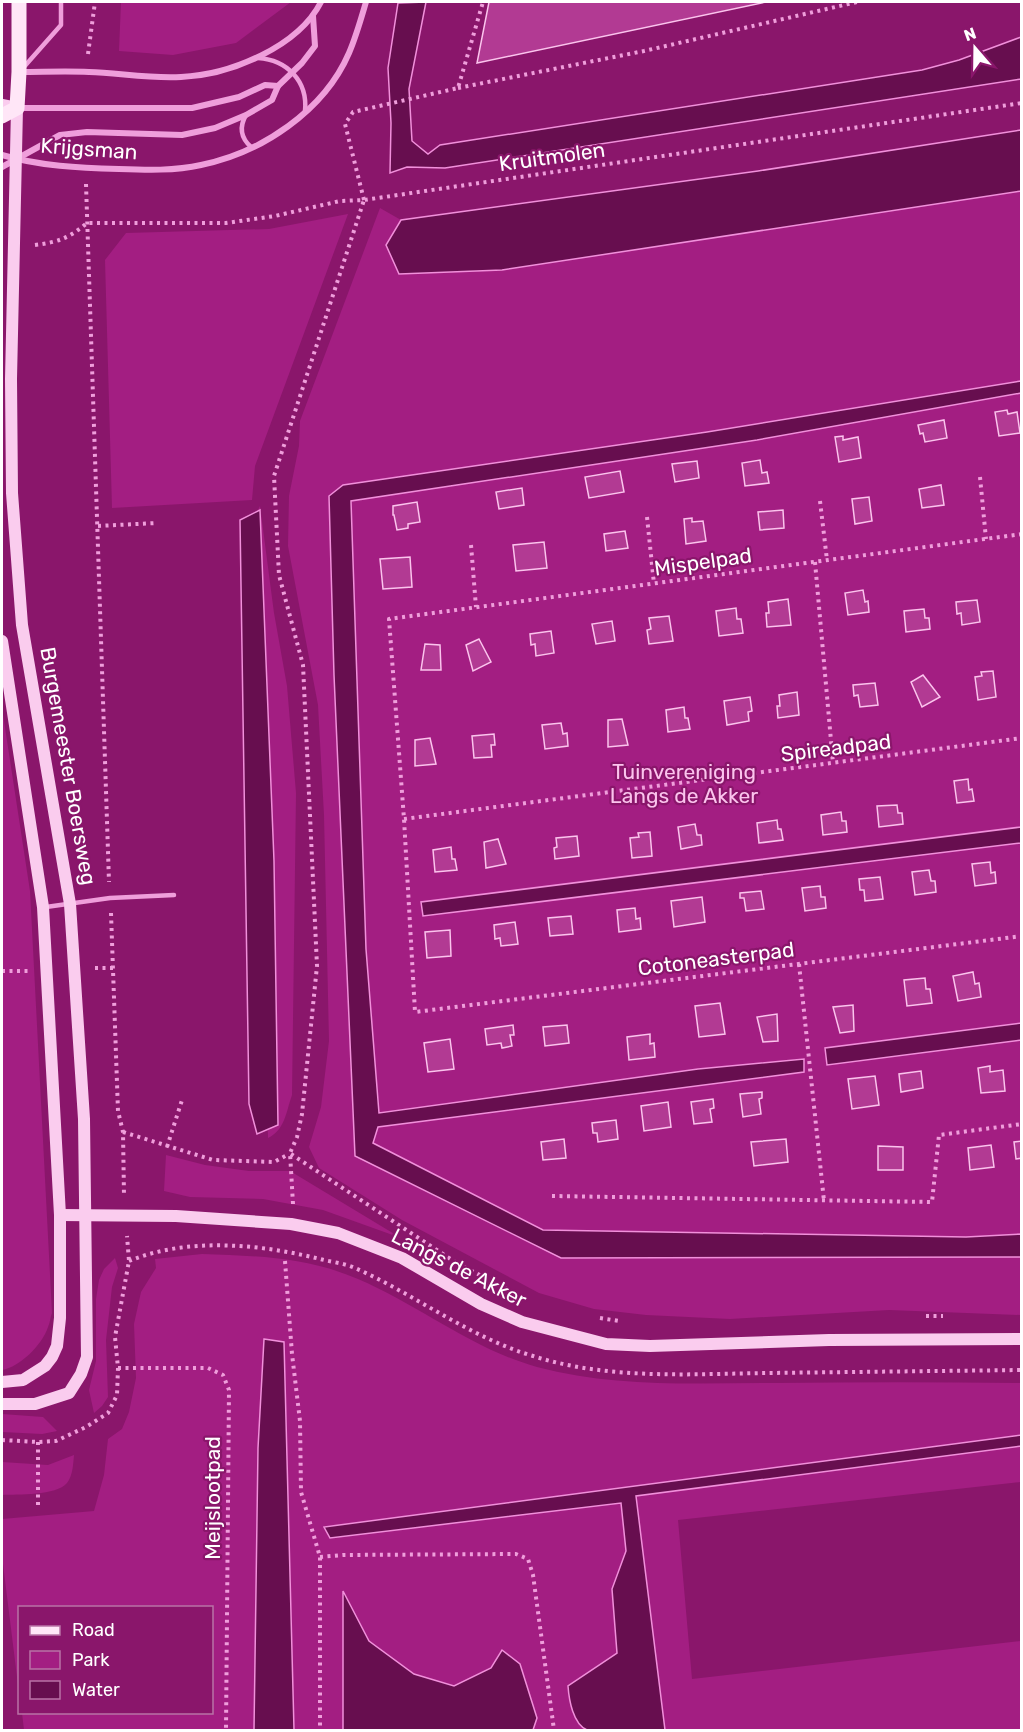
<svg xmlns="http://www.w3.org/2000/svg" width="1023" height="1732" font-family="Rubik,sans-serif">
<rect width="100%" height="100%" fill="#8a166b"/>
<!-- green -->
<g fill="#a31e82">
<path d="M121,2H291L236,43L173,55L119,51Z"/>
<path d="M1021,191V1315L889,1310L730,1319L646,1315L594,1309L539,1293L402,1220L319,1168L309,1147L321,1107L329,1041L324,815L318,705L288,546L289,496L299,446L300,421L380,208L401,220L386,245L399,274L502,270Z"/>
<path d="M348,214L255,466L252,500L112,508L105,260L126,233L269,229Z"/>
<path d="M260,506L274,613L287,686L296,793L292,1095C286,1112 285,1130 268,1138L254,518Z"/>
<path d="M2,708L30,891L52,1313C50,1318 50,1323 48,1327C42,1345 20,1367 2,1370Z"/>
<path d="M166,1155L205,1165L249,1171H290L401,1238L323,1210L263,1199L190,1197L164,1191Z"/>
<path d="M202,1254C257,1256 307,1257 358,1279C419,1305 472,1349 537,1367C615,1388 696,1383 776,1383C858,1382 940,1382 1021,1383V1482L678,1520L692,1679L1021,1641V1730H294L284,1343L265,1339L258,1448L254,1730H24L22,1713L212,1712V1608H20L19,1693L2,1556V1519L94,1511L104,1475L108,1439L122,1429L129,1412L136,1378L134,1324L141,1292L156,1268L155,1259Z"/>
<path d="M115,1258L118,1268L112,1287L106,1340L108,1397L102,1406L94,1413L89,1390L96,1361V1299L99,1280L104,1269Z"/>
<path d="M2,1414L43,1417L57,1431L42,1434L2,1432Z"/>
<path d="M74,1455C73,1465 73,1475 67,1483C56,1496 18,1494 2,1495V1462L48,1465Z"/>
</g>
<!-- water -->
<g fill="#670e4f" stroke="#f190db" stroke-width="1.5">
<path d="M398,3L426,2L409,89L412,141L428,154L440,145L922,70L959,60L1021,37V79L445,168L407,167L390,173L391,123L388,68Z"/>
<path d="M1021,130V191L502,270L399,274L386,245L401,220L758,171Z"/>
<path d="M1021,381V393L757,440L351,501L366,949L379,1113L698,1069L804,1059V1072L378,1127L373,1143L543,1230L966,1237L1021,1234V1257L561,1258L355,1156L334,675L329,496L343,485L707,432Z"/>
<path d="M260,510L274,861L278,1125L257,1134L249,1104L240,520Z"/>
<path d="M1021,827V843L423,916L421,902Z"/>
<path d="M1021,1023V1040L827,1065L825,1048Z"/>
<path d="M264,1339L284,1342L294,1730H254L258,1448Z"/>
<path d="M1021,1435V1446L636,1496L665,1730H587C573,1724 569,1700 568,1686L617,1653L612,1589L626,1551L621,1503L330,1538L324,1527Z"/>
<path d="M343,1591L369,1641L414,1674L454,1686L491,1668L502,1650L520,1664L537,1718L533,1730H343Z"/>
</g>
<!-- building -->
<g fill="#b23a93" stroke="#fbc4ed" stroke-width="1.5">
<path d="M489,2H766L477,63Z"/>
<path d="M1007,410L1008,414L1017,412L1020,433L999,436L995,412Z"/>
<path d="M944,420L947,438L925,442L923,433L920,434L918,425Z"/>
<path d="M843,436V440L858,437L861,458L839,462L835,437Z"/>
<path d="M760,460L762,473L767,472L769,483L745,486L742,463Z"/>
<path d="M697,461L699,478L675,482L672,464Z"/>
<path d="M620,471L624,492L589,498L585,477Z"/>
<path d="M941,485L944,505L922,508L919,489Z"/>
<path d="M522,488L524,505L499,509L496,492Z"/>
<path d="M869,497L872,521L855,524L852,499Z"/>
<path d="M417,502L420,522L408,524V528L397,530L394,515H393V506Z"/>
<path d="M783,510L784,528L760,530L758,512Z"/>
<path d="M692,518V522L703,521L706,541L686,544L684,519Z"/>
<path d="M625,531L628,548L606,551L604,534Z"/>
<path d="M544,542L547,568L516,571L513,545Z"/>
<path d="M410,557L412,587L383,589L380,559Z"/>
<path d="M863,590L865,602L868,601L869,612L848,615L845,593Z"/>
<path d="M788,599L791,625L767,627L766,613H769L768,602Z"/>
<path d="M977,600L980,622L962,625L961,613L957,614L956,602Z"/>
<path d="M736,608L737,619H741L743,633L719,636L716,611Z"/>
<path d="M924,609L925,618H929L930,629L906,632L904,611Z"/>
<path d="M669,616L673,641L649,644L647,630L651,629L649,618Z"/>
<path d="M612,621L615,641L596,644L592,624Z"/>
<path d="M551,631L554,653L536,656L535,644L531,645L530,634Z"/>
<path d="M479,639L491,662L473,671L466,645Z"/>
<path d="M425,644L440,645L441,670H421Z"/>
<path d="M993,671L996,697L978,700L975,677L982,676L981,672Z"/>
<path d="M923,675L940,697L922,707L911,682Z"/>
<path d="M875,683L878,705L860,707L858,695L854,696L853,685Z"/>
<path d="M797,692L799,715L778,718L777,706H780L779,695Z"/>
<path d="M750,697L752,711L748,712L749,721L727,725L724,701Z"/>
<path d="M684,707L685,718H688L690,729L668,732L666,710Z"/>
<path d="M622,719L628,745L608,747V720Z"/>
<path d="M561,723L563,734L567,733L568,746L545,749L542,725Z"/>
<path d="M494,734L495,745H491L492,757L474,758L472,736Z"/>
<path d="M430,738L436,764L415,766V740Z"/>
<path d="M968,779L969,790L972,789L974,801L957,803L954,781Z"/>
<path d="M897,805L898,813H902L903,824L879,827L877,806Z"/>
<path d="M841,812L842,821H846L847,832L823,835L821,815Z"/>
<path d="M777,820L778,829H781L783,840L759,843L757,823Z"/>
<path d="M695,824L697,835H701L702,845L681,849L678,827Z"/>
<path d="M650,832L652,856L632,858L630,838L639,837L638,833Z"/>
<path d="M577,836L579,856L555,859L554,848L557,847L556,838Z"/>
<path d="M498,839L506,864L486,868L484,842Z"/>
<path d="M451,847L452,859H455L457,870L435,872L433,850Z"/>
<path d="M990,862L991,873L995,872L996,883L975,886L972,864Z"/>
<path d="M929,870L931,881H935L936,892L915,895L912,872Z"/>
<path d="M880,877L883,899L865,901L864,890H860L859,879Z"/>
<path d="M820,886L821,897H825L826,908L805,911L802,888Z"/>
<path d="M761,891L764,909L746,911L744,898H740V893Z"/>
<path d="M702,897L705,922L674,927L671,901Z"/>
<path d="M635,908L636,919L640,918L641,929L619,932L617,910Z"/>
<path d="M571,916L573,934L550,936L548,918Z"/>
<path d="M515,922L518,944L501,946L500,938L495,939L494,925Z"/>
<path d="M450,930L451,956L427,958L425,932Z"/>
<path d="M973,972L975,984L979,983L981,997L958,1001L953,976Z"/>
<path d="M925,978L926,989H930L932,1003L907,1006L904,980Z"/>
<path d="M720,1003L725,1034L699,1037L695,1006Z"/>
<path d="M853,1005L854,1031L840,1033L833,1007Z"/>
<path d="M777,1014L778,1041L763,1042L757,1017Z"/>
<path d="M513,1025L514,1035H510L512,1046L502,1048L501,1043L487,1045L485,1029Z"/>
<path d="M567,1025L569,1043L545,1046L543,1027Z"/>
<path d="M650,1034V1044L654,1043L655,1057L629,1060L627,1037Z"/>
<path d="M450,1039L454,1069L428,1072L424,1043Z"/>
<path d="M990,1066V1072L1003,1070L1005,1091L981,1093L978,1068Z"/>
<path d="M921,1071L923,1088L901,1092L899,1074Z"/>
<path d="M875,1076L879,1105L852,1109L848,1079Z"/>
<path d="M762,1092V1098L759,1099L761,1114L743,1117L740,1094Z"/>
<path d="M713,1099L714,1108L710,1109L712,1122L694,1124L691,1102Z"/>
<path d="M668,1102L671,1127L644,1131L641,1106Z"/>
<path d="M616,1120L618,1139L598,1142L597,1133H593L592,1123Z"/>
<path d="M564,1139L566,1158L543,1160L541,1142Z"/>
<path d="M786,1139L788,1162L754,1166L751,1142Z"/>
<path d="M1022,1141V1158L1016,1159L1014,1142Z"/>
<path d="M991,1145L994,1167L970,1170L968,1148Z"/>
<path d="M878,1146L903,1147V1170H878Z"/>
</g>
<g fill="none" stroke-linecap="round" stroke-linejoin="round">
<!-- path -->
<g stroke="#ef9edb" stroke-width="4" stroke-dasharray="3 4.5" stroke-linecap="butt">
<path d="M88,54L95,2"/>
<path d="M458,88L644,51L857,2"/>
<path d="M86,184L109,882"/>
<path d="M364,200L345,124L353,112L458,88L483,2"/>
<path d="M35,245C59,242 69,238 87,223H226L275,216L340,201L364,200L1022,103"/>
<path d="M980,477L986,539"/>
<path d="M820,501L827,560"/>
<path d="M647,517L654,584"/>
<path d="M98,526L157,523"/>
<path d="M1022,534L389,619L404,819L415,1012L1022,936"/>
<path d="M471,545L476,607"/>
<path d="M815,562L833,763"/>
<path d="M404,819L1022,738"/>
<path d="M111,913L118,1111L123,1132L124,1196"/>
<path d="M799,964L824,1201"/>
<path d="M95,968H114"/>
<path d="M2,971H28"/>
<path d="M123,1132L213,1160L274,1162L289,1154"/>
<path d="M167,1147L182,1100"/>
<path d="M291,1154L455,1262"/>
<path d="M552,1196L932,1202L939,1135L1022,1124"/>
<path d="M293,1204L290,1153L297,1137L302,1114L317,966L303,665L279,575L274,476L364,200"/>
<path d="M129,1261C187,1237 260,1244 320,1259C331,1262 344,1263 355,1268C416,1295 469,1337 533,1356C608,1380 690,1374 767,1373C852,1372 937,1371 1022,1370"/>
<path d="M285,1261L292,1354L300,1421L301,1492L320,1557V1730"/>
<path d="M464,1267L511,1291"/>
<path d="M926,1316H943"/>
<path d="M600,1318L619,1321"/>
<path d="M118,1368H208L223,1375L229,1390L226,1730"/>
<path d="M2,1440L38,1442L56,1441L86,1427L108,1413L117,1395L118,1368L115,1337L129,1261L127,1236"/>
<path d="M38,1442V1506"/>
<path d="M320,1557L343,1555L516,1554L528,1559L533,1575L554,1730"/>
</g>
<!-- lane -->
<g stroke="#ef9edb" stroke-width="4.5">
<path d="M258,58C287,60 308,81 305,111"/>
<path d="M23,68L61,25V2"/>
<path d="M246,115C239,127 241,138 251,147"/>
<path d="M46,907L110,898L174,895"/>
</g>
<!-- street -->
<g stroke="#ef9edb" stroke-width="6">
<path d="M20,72C43,72 66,71 89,72C119,73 151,79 181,77C230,75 298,47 321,2"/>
<path d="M17,108H192L239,97L265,85L278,86"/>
<path d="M2,155C39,166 80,168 119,169C146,170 175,171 201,165C261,153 324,111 349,53C356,37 361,19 366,2"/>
<path d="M2,167L60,135L87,132L182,135L215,128L246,115L272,100L278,86L302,63L315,46L313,16"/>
</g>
<!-- secondary -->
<g stroke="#faccee" stroke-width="12">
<path d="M2,105L17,108L11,379L12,493L22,625L70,904L84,1119L87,1357L81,1374L69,1393L35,1404H2"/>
<path d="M2,641L43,907L60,1215V1318L57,1346L52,1357L45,1366L23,1380L2,1382"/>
<path d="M60,1215L176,1216L291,1224L338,1233L402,1258L481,1304L522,1322L606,1344L650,1346L829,1340L1022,1339"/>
</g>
<!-- primary -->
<path stroke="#ffe6f7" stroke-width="15" d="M2,116L17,108L19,72V2"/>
</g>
<g text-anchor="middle" stroke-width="4.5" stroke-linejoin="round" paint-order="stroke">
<!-- street labels -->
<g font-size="21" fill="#fff" stroke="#8a166b">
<text transform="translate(89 149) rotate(4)" y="7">Krijgsman</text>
<text transform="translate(552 157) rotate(-8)" y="7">Kruitmolen</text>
<text transform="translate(703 562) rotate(-8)" y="7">Mispelpad</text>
<text transform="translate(836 748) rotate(-7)" y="7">Spireadpad</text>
<text transform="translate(68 766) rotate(80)" y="7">Burgemeester Boersweg</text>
<text transform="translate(716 959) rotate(-7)" y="7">Cotoneasterpad</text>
<text transform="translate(459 1268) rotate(27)" y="7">Langs de Akker</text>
<text transform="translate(213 1498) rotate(-90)" y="7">Meijslootpad</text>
</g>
<!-- park labels -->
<g font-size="21" fill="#fbc4ed" stroke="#8a166b">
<text x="684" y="779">Tuinvereniging<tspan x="684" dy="24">Langs de Akker</tspan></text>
</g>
</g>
<!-- border -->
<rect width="1023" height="1732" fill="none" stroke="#ffffff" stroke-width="6"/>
<!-- legend -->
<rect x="18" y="1606" width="195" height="108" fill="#8a166b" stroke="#b973a6" stroke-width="1.5"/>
<rect x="30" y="1626" width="30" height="9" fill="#ffe6f7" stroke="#b973a6" stroke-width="1.5"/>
<text x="72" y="1636" font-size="18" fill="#ffffff">Road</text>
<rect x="30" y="1651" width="30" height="18" fill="#a31e82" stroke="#b973a6" stroke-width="1.5"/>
<text x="72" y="1666" font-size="18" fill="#ffffff">Park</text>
<rect x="30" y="1681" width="30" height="18" fill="#670e4f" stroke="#b973a6" stroke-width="1.5"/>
<text x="72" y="1696" font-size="18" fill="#ffffff">Water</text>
<!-- north arrow -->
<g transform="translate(975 48) rotate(340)" stroke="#8a166b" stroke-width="4.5" paint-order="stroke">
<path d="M0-4.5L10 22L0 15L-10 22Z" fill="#ffffff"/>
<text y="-9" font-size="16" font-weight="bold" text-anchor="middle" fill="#ffffff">N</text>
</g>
</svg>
